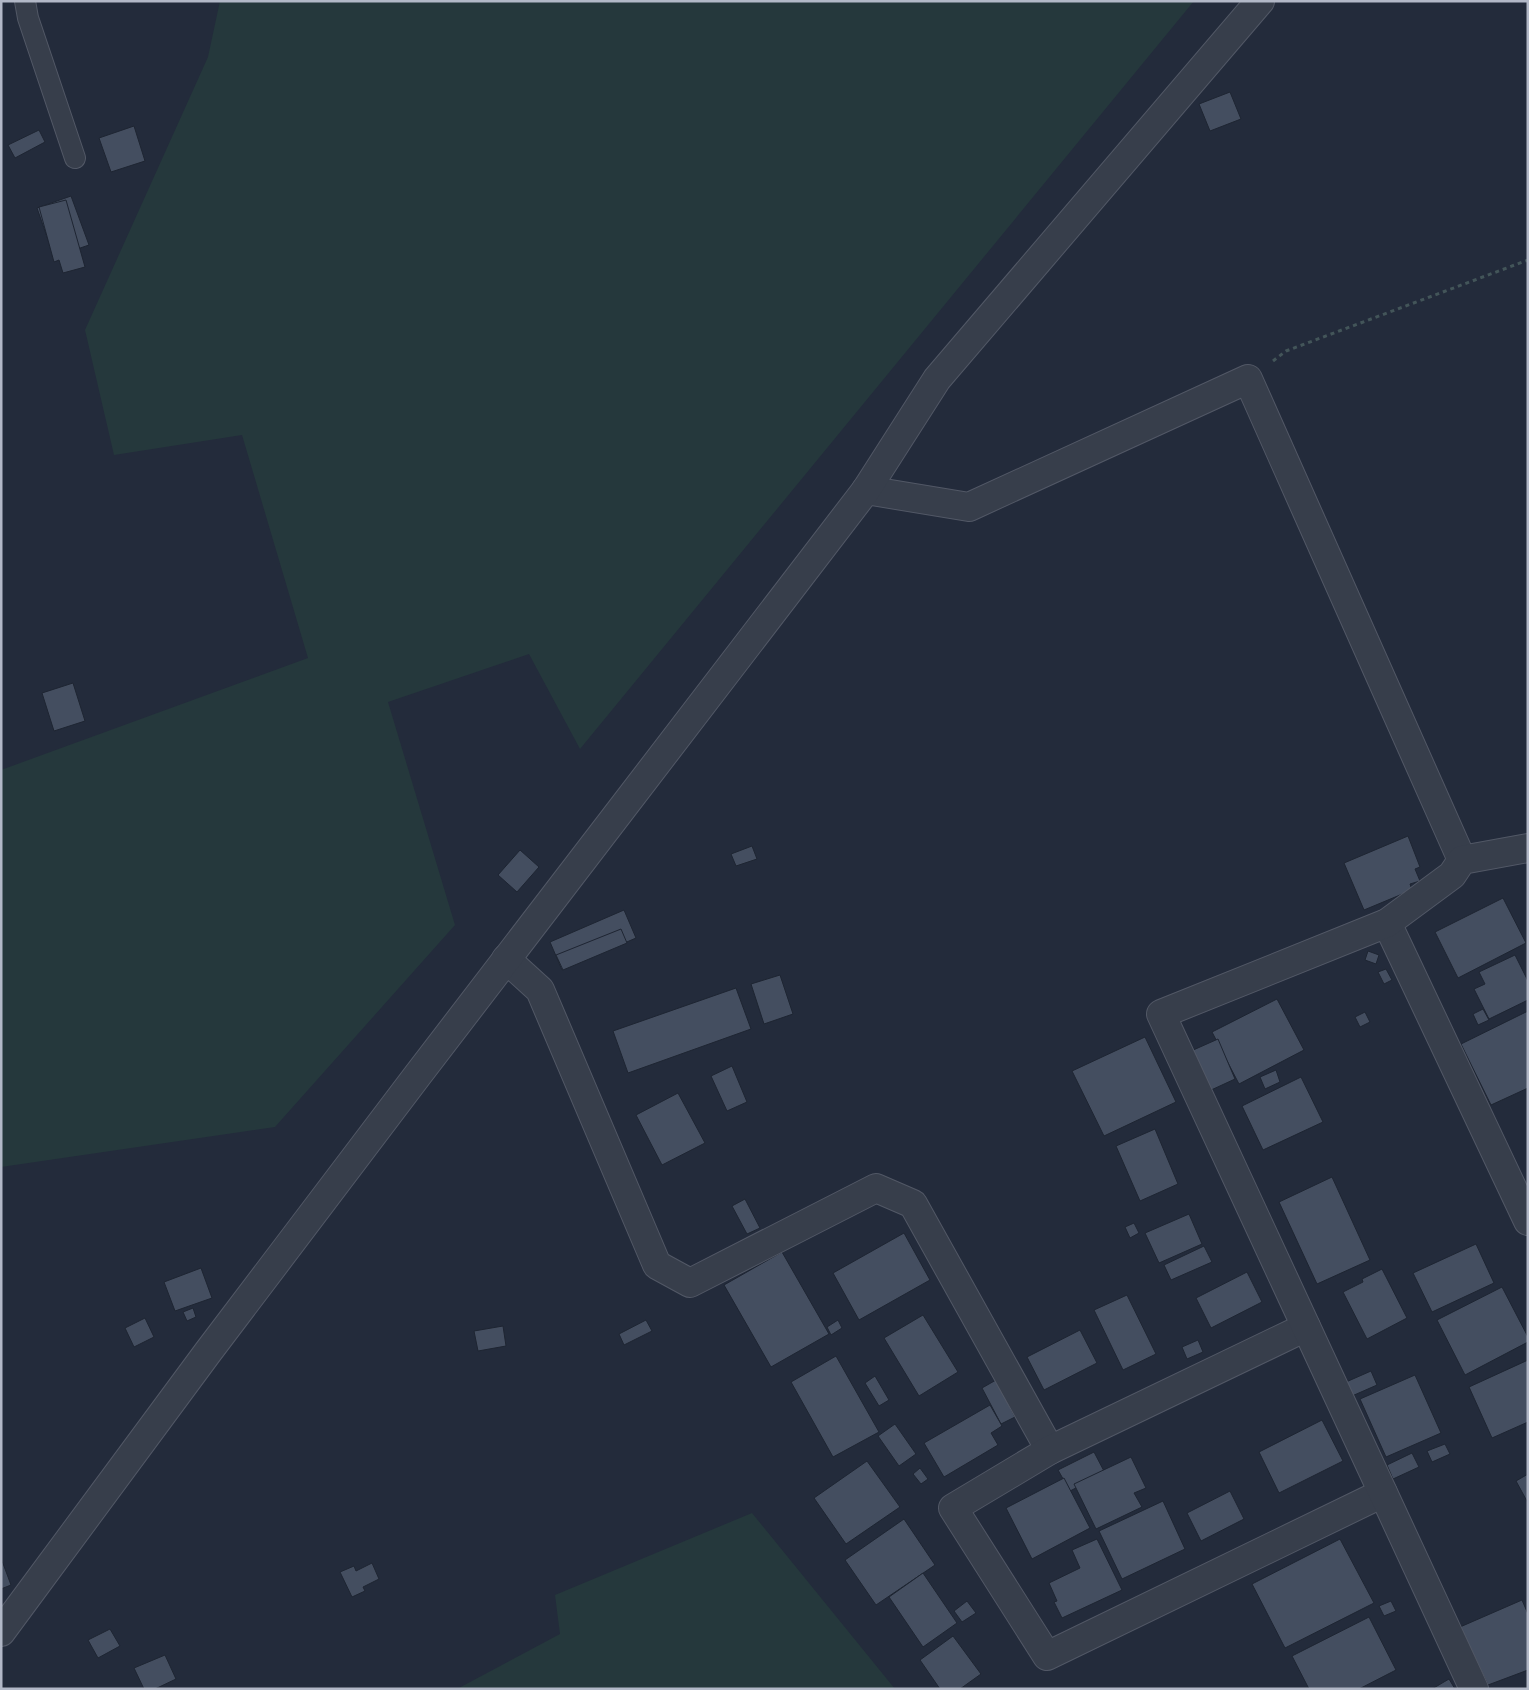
<svg xmlns="http://www.w3.org/2000/svg" width="1529" height="1690" font-family="'Varela Round',sans-serif">
<rect width="100%" height="100%" fill="#232b3b"/>
<!-- green -->
<g fill="#25383c">
<path d="M220,1H1194L580,749L529,654L388,702L455,925L275,1127L1,1167V770L308,658L242,435L114,455L85,330L208,57Z"/>
<path d="M752,1513L895,1689H457L560,1634L555,1595Z"/>
</g>
<!-- building -->
<g fill="#444e60" stroke="#1e2532">
<path d="M1230,92L1241,119L1210,131L1199,104Z"/>
<path d="M134,126L145,161L111,172L99,138Z"/>
<path d="M39,130L45,142L15,158L8,145Z"/>
<path d="M71,196L89,245L54,257L37,208Z"/>
<path d="M66,200L85,267L63,273L59,260L54,262L39,207Z"/>
<path d="M73,683L85,721L54,731L42,693Z"/>
<path d="M1408,836L1420,867L1415,869L1420,881L1410,884L1412,890L1364,910L1344,863Z"/>
<path d="M752,846L757,859L736,866L731,854Z"/>
<path d="M520,850L539,867L517,892L498,875Z"/>
<path d="M1503,898L1526,943L1458,978L1435,932Z"/>
<path d="M624,910L636,938L562,970L550,942Z"/>
<path d="M621,929L627,943L563,970L556,955Z"/>
<path d="M1368,951L1379,955L1376,964L1365,960Z"/>
<path d="M1515,955L1528,981V1000L1489,1019L1474,989L1485,984L1479,972Z"/>
<path d="M1386,969L1392,980L1384,984L1378,972Z"/>
<path d="M780,975L793,1014L764,1024L751,984Z"/>
<path d="M736,988L751,1029L628,1073L613,1031Z"/>
<path d="M1277,999L1304,1050L1239,1084L1212,1032Z"/>
<path d="M1483,1009L1489,1020L1478,1025L1473,1014Z"/>
<path d="M1528,1011V1088L1491,1105L1461,1044Z"/>
<path d="M1365,1012L1370,1022L1360,1027L1355,1017Z"/>
<path d="M1145,1037L1176,1102L1104,1136L1072,1071Z"/>
<path d="M1218,1039L1235,1079L1209,1091L1191,1051Z"/>
<path d="M732,1066L747,1102L727,1111L711,1076Z"/>
<path d="M1276,1070L1280,1082L1265,1089L1260,1077Z"/>
<path d="M1301,1077L1323,1122L1263,1150L1242,1106Z"/>
<path d="M678,1093L705,1143L662,1165L636,1115Z"/>
<path d="M1155,1129L1178,1184L1140,1201L1116,1146Z"/>
<path d="M1332,1177L1370,1260L1317,1284L1279,1202Z"/>
<path d="M745,1199L760,1228L747,1234L732,1206Z"/>
<path d="M1189,1214L1202,1244L1159,1263L1145,1233Z"/>
<path d="M1134,1223L1139,1233L1130,1238L1125,1227Z"/>
<path d="M904,1233L930,1280L859,1320L833,1273Z"/>
<path d="M1476,1244L1494,1283L1432,1312L1413,1273Z"/>
<path d="M1204,1246L1212,1262L1171,1280L1164,1265Z"/>
<path d="M782,1252L829,1334L771,1367L724,1285Z"/>
<path d="M201,1268L212,1298L175,1311L164,1282Z"/>
<path d="M1382,1269L1407,1318L1367,1339L1343,1292L1363,1282L1362,1279Z"/>
<path d="M1247,1272L1262,1302L1211,1328L1196,1298Z"/>
<path d="M1502,1287L1528,1337V1342L1465,1375L1437,1320Z"/>
<path d="M1127,1295L1156,1354L1123,1370L1094,1310Z"/>
<path d="M193,1308L196,1317L187,1321L183,1312Z"/>
<path d="M923,1315L958,1372L919,1396L884,1338Z"/>
<path d="M145,1318L154,1337L134,1347L125,1328Z"/>
<path d="M646,1320L652,1331L624,1345L619,1334Z"/>
<path d="M838,1320L842,1328L831,1335L827,1327Z"/>
<path d="M503,1326L506,1346L478,1351L474,1331Z"/>
<path d="M1080,1330L1097,1363L1044,1390L1027,1357Z"/>
<path d="M1198,1340L1203,1352L1187,1359L1182,1347Z"/>
<path d="M836,1356L879,1432L833,1457L791,1382Z"/>
<path d="M1528,1360V1422L1492,1438L1469,1387Z"/>
<path d="M1371,1371L1377,1385L1352,1396L1346,1382Z"/>
<path d="M1415,1375L1441,1433L1386,1457L1360,1399Z"/>
<path d="M875,1376L889,1400L879,1406L865,1383Z"/>
<path d="M996,1380L1015,1417L1001,1424L982,1388Z"/>
<path d="M990,1405L1002,1426L991,1433L998,1445L944,1477L924,1443Z"/>
<path d="M1322,1420L1343,1461L1279,1493L1259,1452Z"/>
<path d="M895,1424L916,1454L899,1466L878,1436Z"/>
<path d="M1445,1444L1450,1454L1432,1462L1427,1451Z"/>
<path d="M1094,1452L1105,1473L1070,1491L1058,1470Z"/>
<path d="M1412,1453L1419,1467L1393,1479L1387,1465Z"/>
<path d="M1131,1457L1146,1488L1134,1493L1142,1507L1096,1529L1074,1484Z"/>
<path d="M867,1461L900,1507L846,1544L814,1498Z"/>
<path d="M920,1468L928,1479L921,1484L913,1474Z"/>
<path d="M1528,1474V1503L1516,1481Z"/>
<path d="M1064,1478L1090,1528L1032,1559L1006,1508Z"/>
<path d="M1230,1491L1244,1519L1201,1541L1187,1513Z"/>
<path d="M1163,1501L1185,1549L1122,1579L1099,1531Z"/>
<path d="M904,1519L935,1565L876,1605L845,1560Z"/>
<path d="M1097,1539L1122,1590L1062,1618L1054,1602L1057,1601L1049,1583L1080,1568L1072,1550Z"/>
<path d="M1340,1539L1374,1603L1285,1648L1252,1584Z"/>
<path d="M1,1558L11,1585L1,1589Z"/>
<path d="M372,1563L379,1579L363,1587L365,1591L352,1597L340,1572L354,1566L356,1571Z"/>
<path d="M923,1573L957,1623L923,1647L889,1597Z"/>
<path d="M1522,1600L1528,1614V1670L1488,1685L1460,1627Z"/>
<path d="M967,1601L976,1613L962,1622L954,1611Z"/>
<path d="M1391,1601L1396,1611L1384,1616L1379,1606Z"/>
<path d="M1369,1617L1396,1670L1359,1689H1309L1292,1656Z"/>
<path d="M110,1629L120,1646L98,1658L88,1640Z"/>
<path d="M953,1636L981,1674L960,1689H940L920,1660Z"/>
<path d="M165,1655L176,1679L155,1689H144L134,1668Z"/>
<path d="M1449,1679L1455,1689H1432Z"/>
</g>
<g fill="none" stroke-linecap="round" stroke-linejoin="round">
<!-- service casing -->
<g stroke="#525866" stroke-width="22">
<path id="service" d="M25,1L28,18L75,158"/>
</g>
<!-- minor casing -->
<g stroke="#525866" stroke-width="30">
<g id="minor">
<path d="M866,490L969,507L1248,379L1462,860"/>
<path d="M1387,923L1528,1221"/>
<path d="M506,959L540,990L657,1265L690,1283L876,1188L913,1204L1050,1450"/>
<path d="M1306,1327L1050,1450L953,1508L1047,1656L1383,1493"/>
<path d="M1474,1689L1161,1014L1387,923L1452,875L1462,860L1528,848"/>
</g>
</g>
<!-- tertiary casing -->
<g stroke="#525866" stroke-width="30">
<path id="tertiary" d="M1,1632L208,1352L417,1076L866,490L937,379L1260,1"/>
</g>
<!-- path -->
<path stroke="#435559" stroke-width="3" stroke-dasharray="4 4" stroke-linecap="butt" d="M1273,361L1286,351L1528,260"/>
<!-- service -->
<use href="#service" stroke="#373e4b" stroke-width="20"/>
<!-- minor -->
<use href="#minor" stroke="#373e4b" stroke-width="28"/>
<!-- tertiary -->
<use href="#tertiary" stroke="#373e4b" stroke-width="28"/>
</g>
<!-- border -->
<rect width="1529" height="1690" fill="none" stroke="#b2b8c7" stroke-width="5"/>
</svg>
